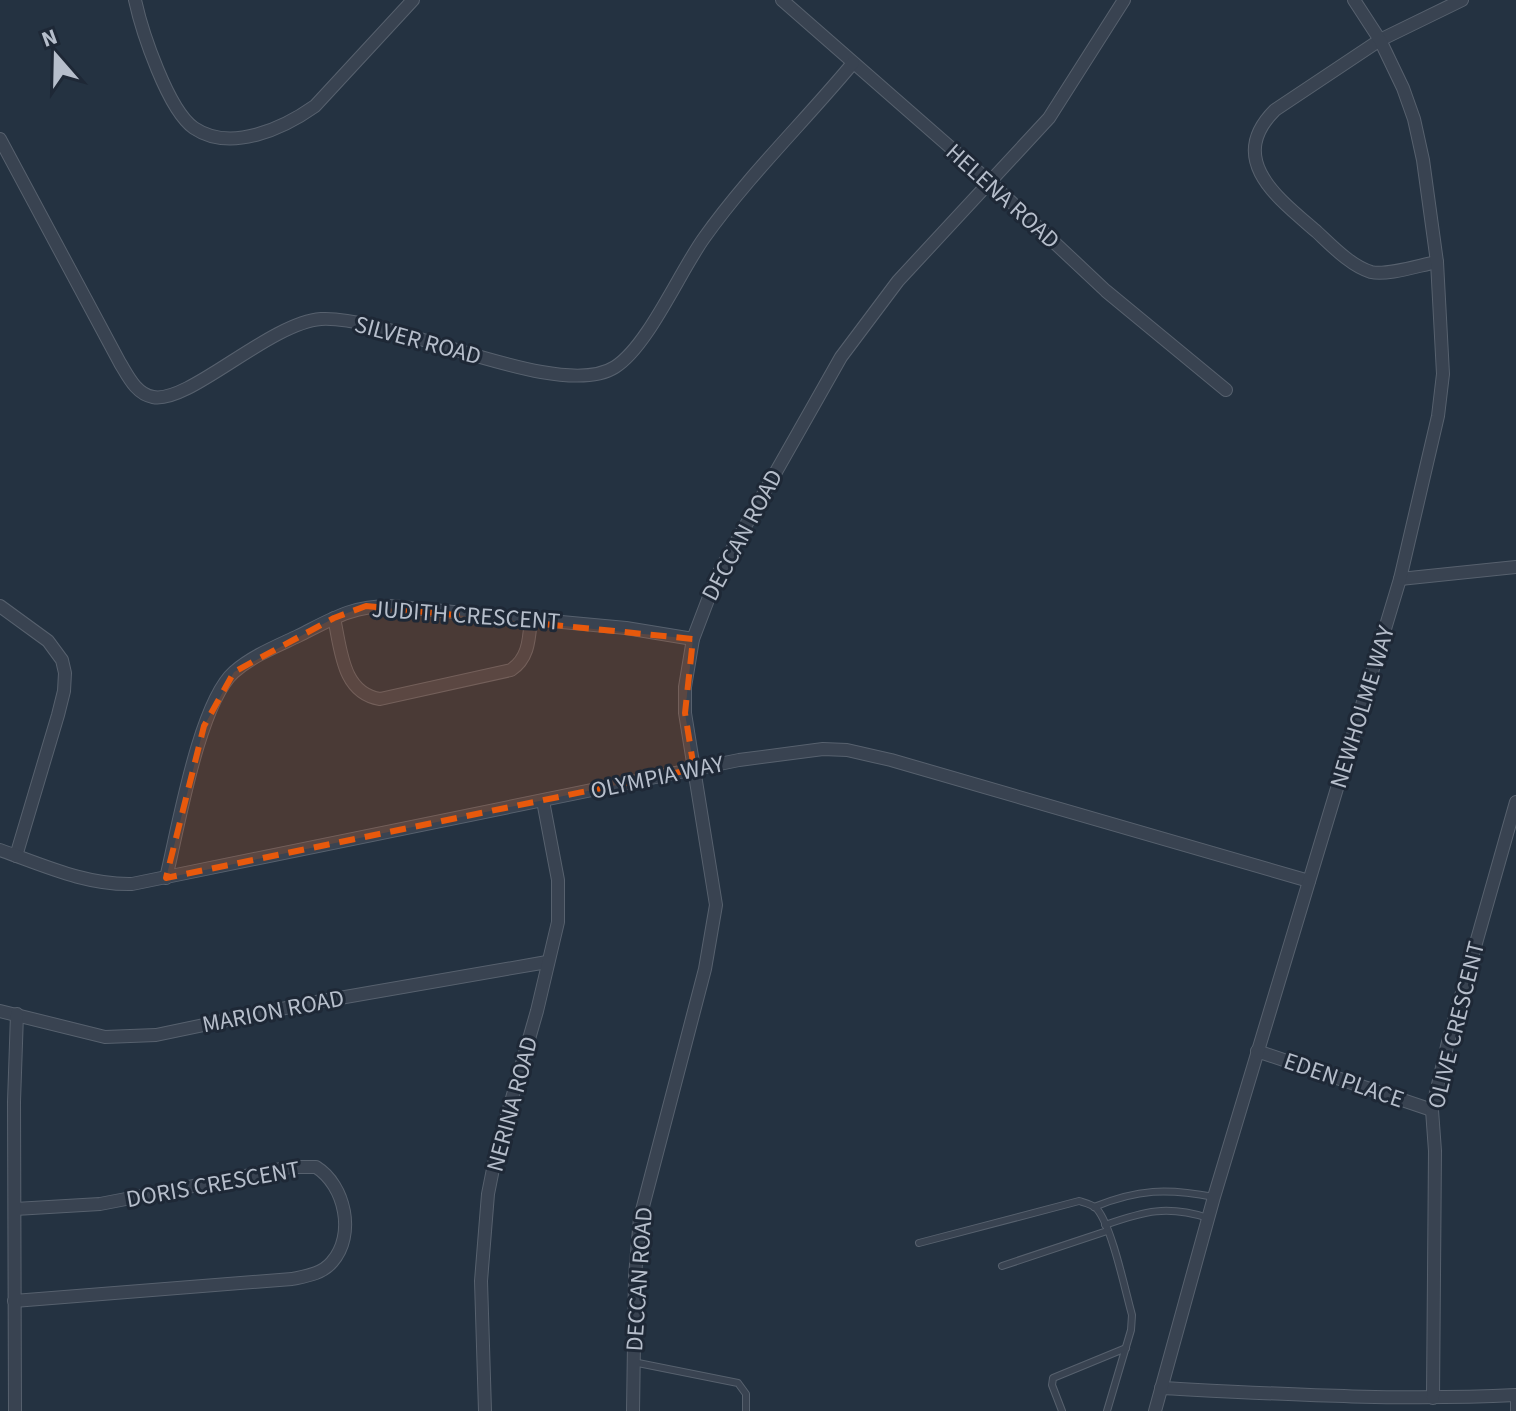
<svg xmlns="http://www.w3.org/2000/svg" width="1516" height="1411" font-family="'Source Sans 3',sans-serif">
<rect width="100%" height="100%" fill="#243241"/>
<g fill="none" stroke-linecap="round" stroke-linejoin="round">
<!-- service casing -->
<g stroke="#57616e" stroke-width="8">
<g id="service">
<path d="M1094,1207C1138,1189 1167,1188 1214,1197"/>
<path d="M1105,1225C1145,1211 1167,1205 1208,1218"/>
<path d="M919,1243L1079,1201C1086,1203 1092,1204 1097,1209C1112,1227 1125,1290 1132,1315L1131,1330L1107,1411"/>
<path d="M1002,1266L1107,1231"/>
<path d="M633,1362L738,1383L746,1394V1411"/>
<path d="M1514,1395V1411"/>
<path d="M1062,1411L1052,1385L1053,1378L1126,1348"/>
</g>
</g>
<!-- minor casing -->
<g stroke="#57616e" stroke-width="14">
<g id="minor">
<path d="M135,0C142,32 168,110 194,128C231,153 284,128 315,106L413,0"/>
<path d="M782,0L991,183L1106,291L1226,390"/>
<path d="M0,139L120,363C128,376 136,394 153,397C189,404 269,323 321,319C391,315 559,403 615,367C648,346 679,273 704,238C748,176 804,122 853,63"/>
<path d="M1437,262C1420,265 1387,276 1371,272C1351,266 1332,246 1317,232C1279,199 1225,160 1275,110L1380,40L1462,0"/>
<path d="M1400,579L1516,567"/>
<path d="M0,606L48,641L62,660L65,673L64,691L58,715L16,856"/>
<path d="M334,618C341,649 342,693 380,699L511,670C529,658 529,639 531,618"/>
<path d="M0,850C43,865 85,885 132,884L739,760L823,749L847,750L891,760L1309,881"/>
<path d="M166,878C178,829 199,703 234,672C252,656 277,646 298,636C332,619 351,606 390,606L626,628L693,639"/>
<path d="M0,1011L105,1037L156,1035L305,1004L547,962"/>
<path d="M1257,1051L1432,1110"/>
<path d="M14,1301L292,1279C306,1276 322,1274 332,1262C356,1235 345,1185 316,1167H291L100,1204L15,1209"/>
<path d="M1161,1388C1280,1394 1397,1401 1516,1395"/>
<path d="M1433,1398L1435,1151L1432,1110L1448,1042L1516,802"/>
<path d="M15,1411L14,1102L17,1014"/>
<path d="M485,1411L481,1281L488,1194L496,1154L537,1011L558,922V880L543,801"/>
<path d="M633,1411L635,1276L640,1218L705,969L716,905L685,713V687L693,639L717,576L841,357L898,281L1049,118L1124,0"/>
<path d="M1155,1411L1214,1197L1400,579L1438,416L1443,374L1437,262L1423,160L1414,119L1403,88L1380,40L1354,0"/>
</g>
</g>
<!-- service -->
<use href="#service" stroke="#394351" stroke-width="6"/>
<!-- minor -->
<use href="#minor" stroke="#394351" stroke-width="12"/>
</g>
<!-- marked area -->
<path fill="#e8590c" fill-opacity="0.2" stroke="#e8590c" stroke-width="6" stroke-dasharray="16 10" stroke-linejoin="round" d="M366,606L693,639L685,713L694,769L166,878L204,726L234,672L334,618Z"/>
<g text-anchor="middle" stroke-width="6" stroke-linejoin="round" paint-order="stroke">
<!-- street labels -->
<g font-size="24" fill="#b6becb" stroke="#1e2836">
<text transform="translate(1003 196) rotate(42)" y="8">HELENA ROAD</text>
<text transform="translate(418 340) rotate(15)" y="8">SILVER ROAD</text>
<text transform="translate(742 535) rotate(-62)" y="8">DECCAN ROAD</text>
<text transform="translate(466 615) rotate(4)" y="8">JUDITH CRESCENT</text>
<text transform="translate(1362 707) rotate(-73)" y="8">NEWHOLME WAY</text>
<text transform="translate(657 777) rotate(-12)" y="8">OLYMPIA WAY</text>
<text transform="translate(273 1011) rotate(-11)" y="8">MARION ROAD</text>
<text transform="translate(1456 1025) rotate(-76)" y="8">OLIVE CRESCENT</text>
<text transform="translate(1344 1080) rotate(19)" y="8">EDEN PLACE</text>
<text transform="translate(512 1104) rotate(-75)" y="8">NERINA ROAD</text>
<text transform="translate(213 1184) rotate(-10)" y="8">DORIS CRESCENT</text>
<text transform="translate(639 1279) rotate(-86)" y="8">DECCAN ROAD</text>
</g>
</g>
<!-- north arrow -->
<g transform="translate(56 56) rotate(340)" stroke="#1e2836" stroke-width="6" paint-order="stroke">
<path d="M0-6L14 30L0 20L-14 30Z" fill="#b6becb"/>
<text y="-12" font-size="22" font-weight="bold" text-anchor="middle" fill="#b6becb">N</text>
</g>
</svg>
